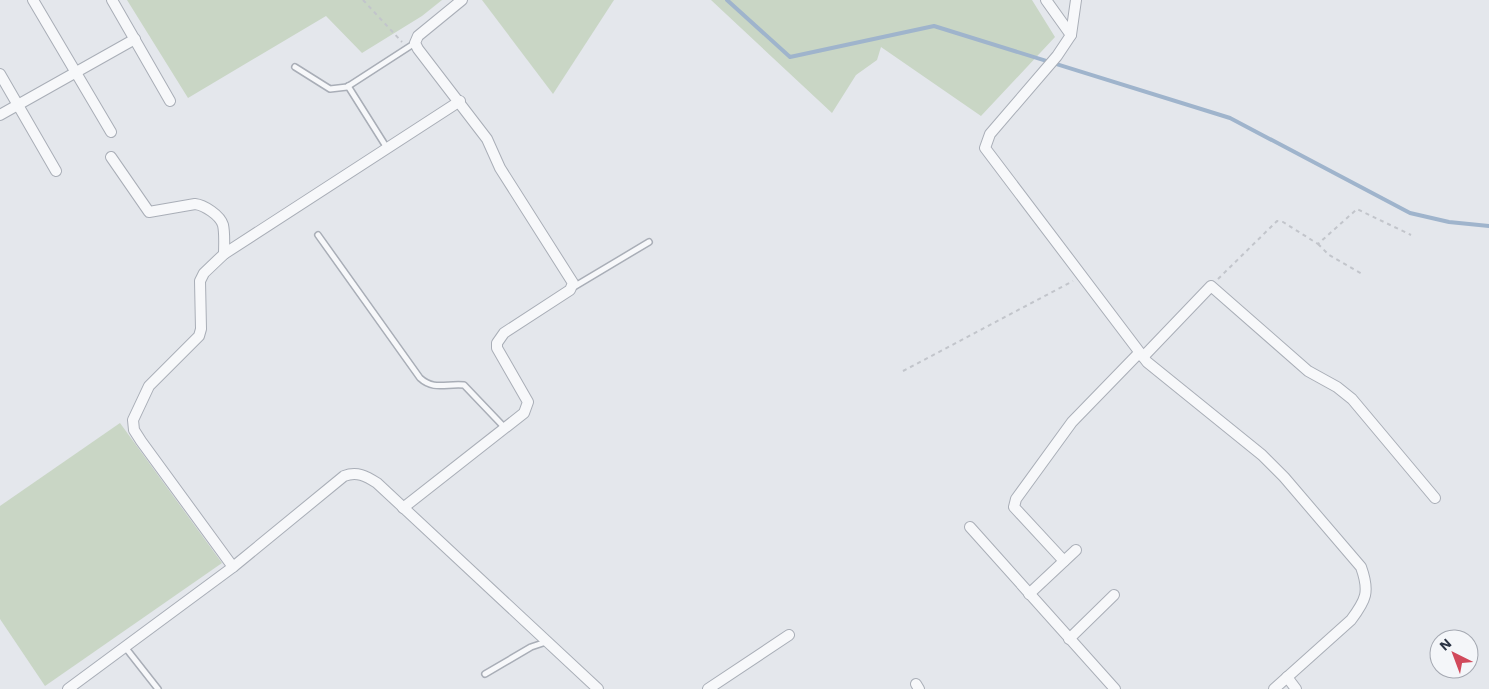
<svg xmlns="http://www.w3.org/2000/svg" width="1489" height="689" font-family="'Work Sans',sans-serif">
<rect width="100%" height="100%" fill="#e4e7ec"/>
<!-- green -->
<g fill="#c9d6c5">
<path d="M127,0H442L422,16L362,53L326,16L188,98Z"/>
<path d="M482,0H614L553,94Z"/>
<path d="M711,0H1032L1055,37L981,116L881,47L877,60L856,75L832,113Z"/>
<path d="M120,423L222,563L45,686L0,619V506Z"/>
</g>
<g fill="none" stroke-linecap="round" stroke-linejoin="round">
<!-- stream -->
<path stroke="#9fb4cc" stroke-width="4" d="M727,0L790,57L934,26L1230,118L1410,213L1449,222L1489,226"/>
<!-- lane casing -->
<g stroke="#a9aeb7" stroke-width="8">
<g id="lane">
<path d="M295,67L330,89L347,87L415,43"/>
<path d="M348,86L387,148"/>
<path d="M318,235L420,378C434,391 447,383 464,385L505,428"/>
<path d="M572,288L649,242"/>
<path d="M125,647L158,689"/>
<path d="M485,674L531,647L546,642"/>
</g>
</g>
<!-- street casing -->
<g stroke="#a9aeb7" stroke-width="12">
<g id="street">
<path d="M33,0L111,132"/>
<path d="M112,0L170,101"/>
<path d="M1046,0L1071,35"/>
<path d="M1076,0L1071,35L1057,56L990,134L985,148L1147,362L1262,455L1284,477L1361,567C1370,592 1366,600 1351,620L1274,689"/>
<path d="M0,74L56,171"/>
<path d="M0,115L135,39"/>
<path d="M111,157L149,212L195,204C204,205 220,215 223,225C225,234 224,246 224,254"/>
<path d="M1143,357L1211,286L1308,371L1337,387L1352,399L1435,498"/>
<path d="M403,508L524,413L528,402L497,348V343L504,333L570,290L573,283L500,168L487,139L418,49L415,43L418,36L462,0"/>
<path d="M970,527L1115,689"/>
<path d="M1064,561L1014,507L1016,499L1072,422L1139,353"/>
<path d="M233,567L141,441L134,430L133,420L149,386L199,336L201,329L200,281L204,273L224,254L460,101"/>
<path d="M1029,594L1076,550"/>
<path d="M1069,639L1114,595"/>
<path d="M1287,677L1296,689"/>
<path d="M916,684L919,689"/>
<path d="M68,689L233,567L344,476C357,471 366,476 377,483L598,689"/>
<path d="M708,689L789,635"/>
</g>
</g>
<!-- path -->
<g stroke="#c2c5cb" stroke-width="2" stroke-dasharray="4 4" stroke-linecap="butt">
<path d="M363,0L402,42"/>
<path d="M1318,244L1329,255L1362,274"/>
<path d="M1218,279L1277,221L1283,222L1318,244L1357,209L1411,235"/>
<path d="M903,371L1073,281"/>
</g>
<!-- lane -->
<use href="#lane" stroke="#f7f8fa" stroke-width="5"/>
<!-- street -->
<use href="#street" stroke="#f7f8fa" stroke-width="10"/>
</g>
<!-- north arrow -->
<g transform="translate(1454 654) rotate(318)"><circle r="24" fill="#f4f6f9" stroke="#a4a8b1"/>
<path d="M0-4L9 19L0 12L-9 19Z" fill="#d1495b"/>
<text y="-8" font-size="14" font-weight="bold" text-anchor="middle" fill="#2b3445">N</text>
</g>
</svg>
